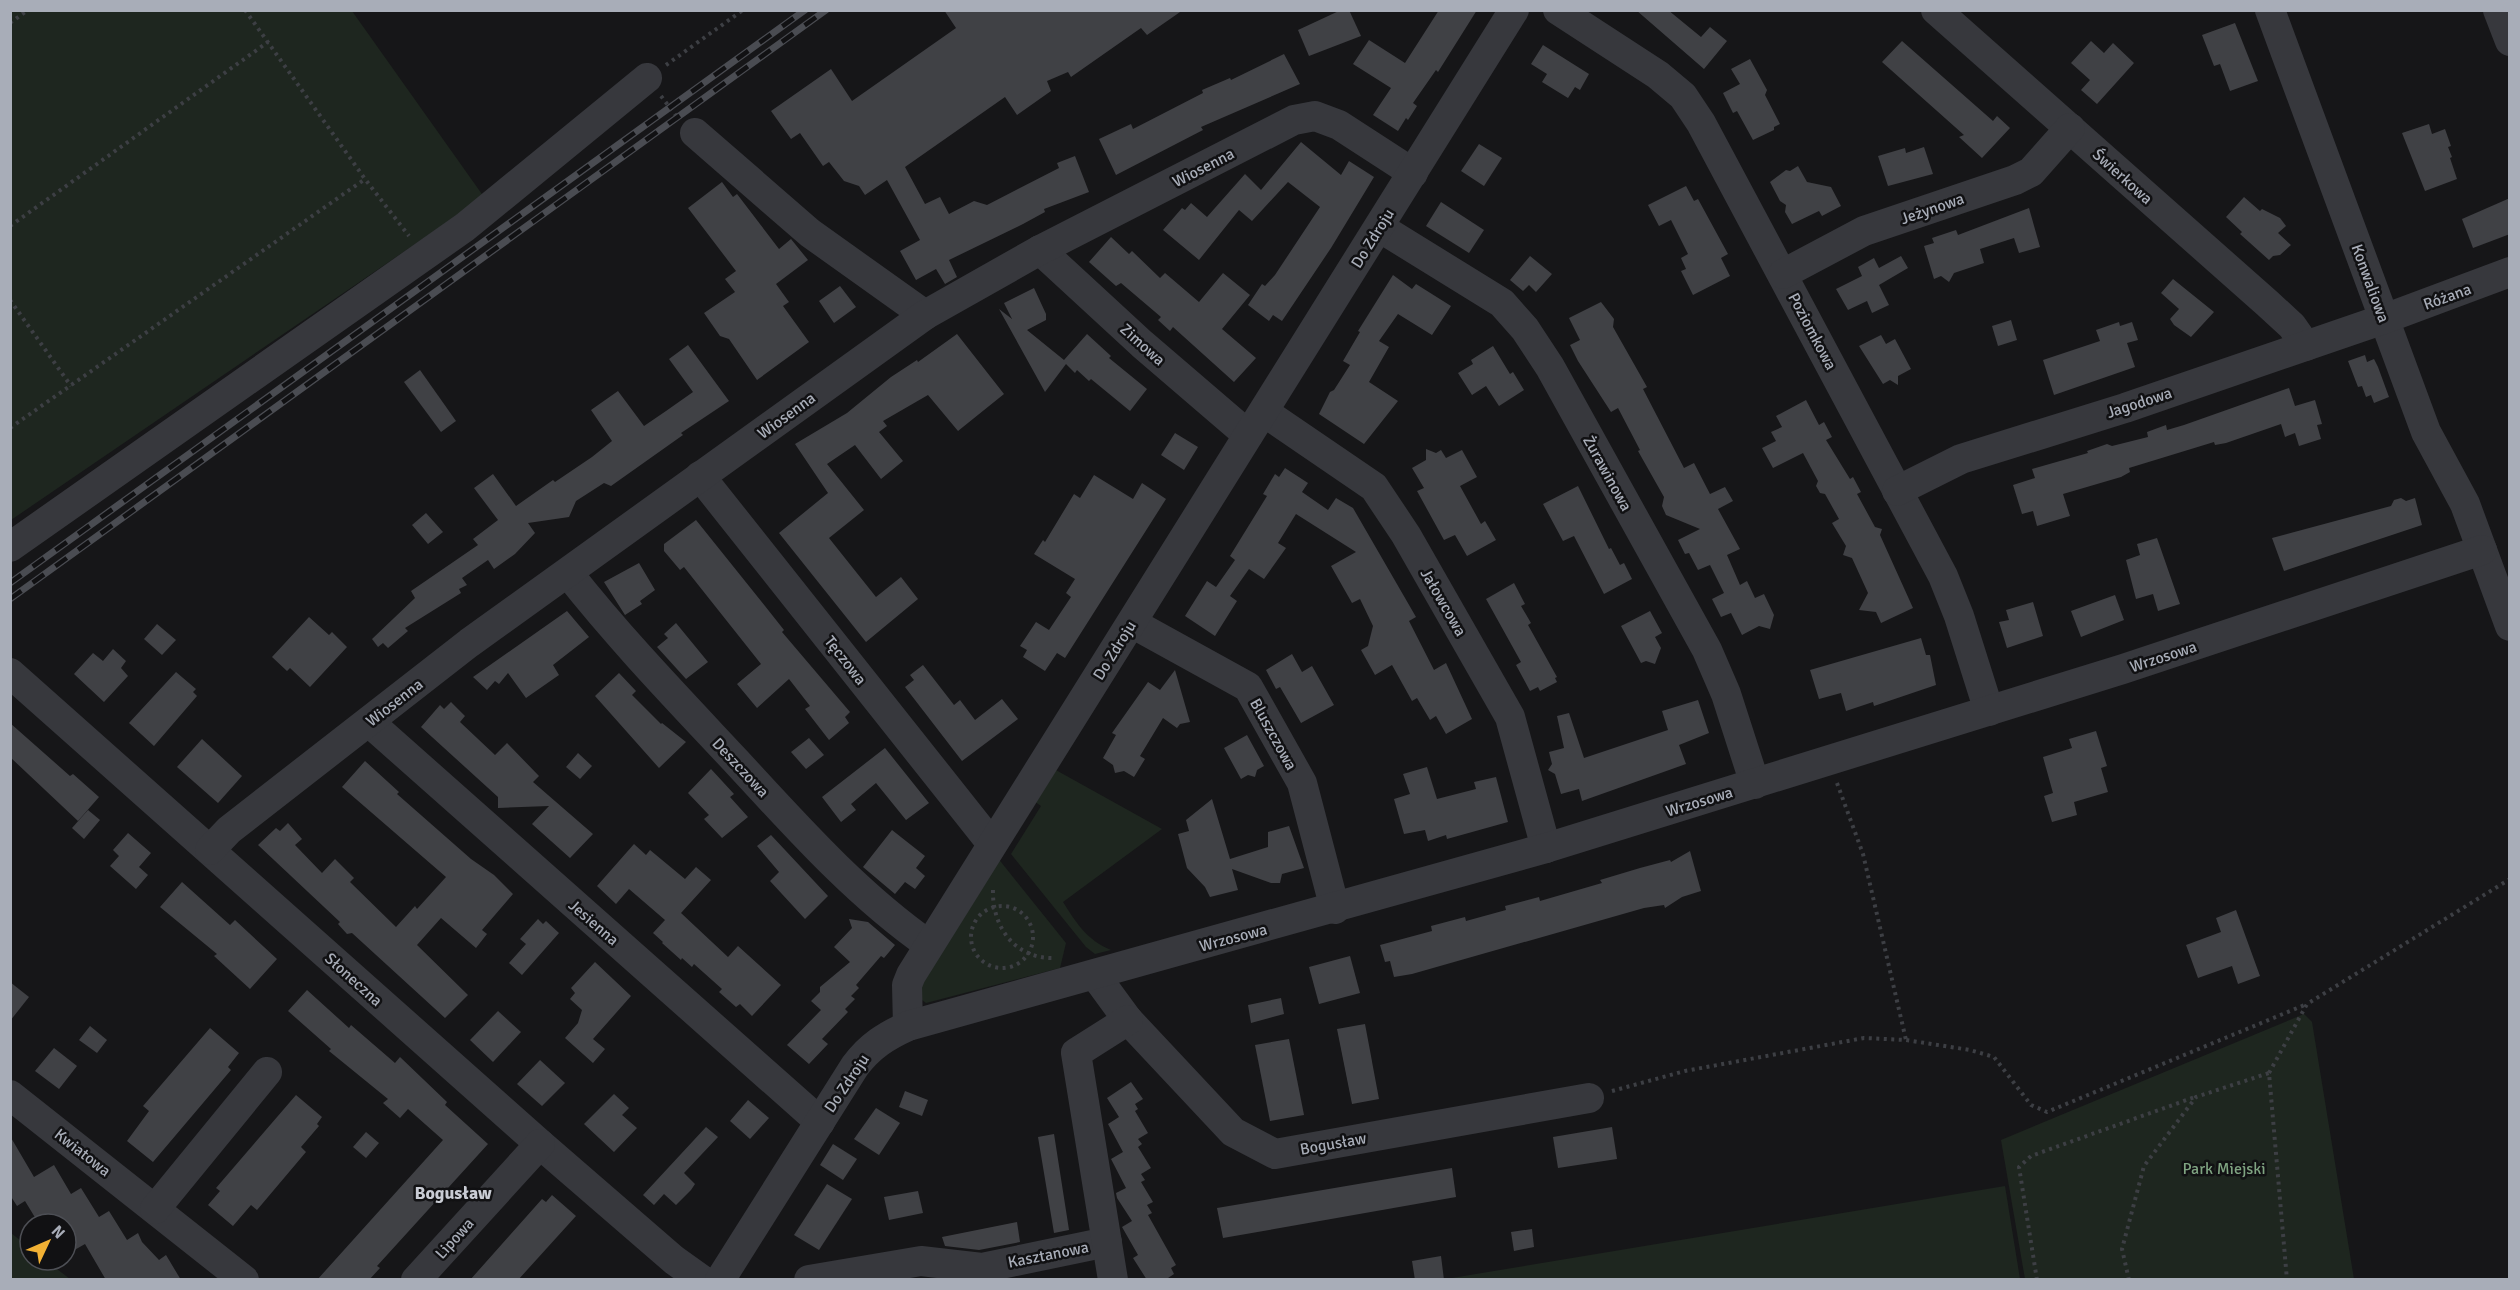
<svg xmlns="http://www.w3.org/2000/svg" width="2520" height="1290" font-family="Signika,sans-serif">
<rect width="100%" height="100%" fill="#161618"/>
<!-- green -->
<g fill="#1e261f">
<path d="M11,11H352L484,197L11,520Z"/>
<path d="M1054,769L1162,829L1063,902C1077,924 1087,940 1111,950L1095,954L1086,947L1011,854L1041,806L1034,801Z"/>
<path d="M997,857L1066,943L1060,968L926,1003L922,1000L918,985Z"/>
<path d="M2304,1014L2312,1022L2354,1279H2025L2001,1140Z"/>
<path d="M2005,1186L2020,1279H1446Z"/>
<path d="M11,1233L30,1248V1260H45L70,1279H11Z"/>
</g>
<!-- building -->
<g fill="#404145">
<path d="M944,10H1183L1147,35L1141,28L1071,77L1068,72L1047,81L1051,91L1017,115L1005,97L905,167L925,204L940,197L949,214L974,201L987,205L1059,168L1057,163L1075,156L1089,192L1044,209L1045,212L1023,224L949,260L957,277L945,284L936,269L916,280L900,251L920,240L887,180L865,195L859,186L844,181L829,162L823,166L800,133L791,139L771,111L831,69L852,101L956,28Z"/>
<path d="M1341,10H1349L1361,36L1309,56L1298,30Z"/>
<path d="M1439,10H1477L1438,72L1436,70L1413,103L1417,106L1408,120L1406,118L1398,131L1373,115L1391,88L1353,64L1369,40L1405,63Z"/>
<path d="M1636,10H1668L1701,37L1710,27L1727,41L1704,69Z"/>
<path d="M2235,23L2258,81L2230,91L2220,64L2214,66L2202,35Z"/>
<path d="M1902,41L1993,121L1997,116L2010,128L1982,158L1959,137L1964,135L1882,62Z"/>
<path d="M2091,41L2104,53L2113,43L2134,63L2097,104L2081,90L2090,80L2071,63Z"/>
<path d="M1543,45L1589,74L1580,90L1575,87L1568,98L1542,82L1547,74L1531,64Z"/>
<path d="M1284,54L1300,84L1201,127L1203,130L1116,175L1099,139L1131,124L1133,129L1203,93L1202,90L1230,78L1231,80Z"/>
<path d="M1750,59L1767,90L1765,95L1780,124L1774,127V130L1753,140L1737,111L1733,113L1723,93L1740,84L1731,69Z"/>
<path d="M2429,124L2432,134L2445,129L2451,146L2448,147L2452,157L2450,158L2457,179L2425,191L2402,133Z"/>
<path d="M1301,142L1341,175L1349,161L1374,177L1331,248L1282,321L1273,315L1269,321L1248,305L1262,284L1265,286L1275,275L1320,207L1288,182L1252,221L1239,210L1199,260L1163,230L1182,208L1185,210L1191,203L1207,217L1245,174L1261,190Z"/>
<path d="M1479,144L1502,158L1484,186L1461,171Z"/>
<path d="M1924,147L1933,174L1888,186L1878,156L1905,148L1906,153Z"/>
<path d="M1798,166L1807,182L1831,187L1841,206L1822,216L1819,211L1792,224L1785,212L1786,205L1780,201L1770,182L1786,170L1790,171Z"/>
<path d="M722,182L733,197L737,194L779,249L791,239L808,260L776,284L789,302L783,306L809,342L757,380L729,339L720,336L704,313L735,292L725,279L736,271L688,208Z"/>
<path d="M1686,186L1694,201L1698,199L1728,254L1721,258L1730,276L1693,295L1681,271L1686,269L1681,258L1688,254L1671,220L1659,226L1648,205Z"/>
<path d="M2244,197L2260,211L2262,209L2280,218L2286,226L2278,233L2291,245L2280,255L2273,256L2269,260L2240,234L2242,232L2226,217Z"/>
<path d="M2510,198V234L2473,248L2462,219Z"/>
<path d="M1441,202L1484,230L1469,253L1426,226Z"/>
<path d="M2029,208L2040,247L2019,253L2014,238L1980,249L1984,263L1954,273L1949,282L1941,276L1934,279L1924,246L1934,243L1932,238L1956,230L1958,235Z"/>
<path d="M1111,237L1129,254L1132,251L1160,278L1165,273L1199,302L1223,273L1250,295L1222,329L1256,358L1234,382L1173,327L1170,331L1158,320L1161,317L1121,283L1116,286L1089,262Z"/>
<path d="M1530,256L1552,274L1536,292L1529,285L1523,291L1510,280Z"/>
<path d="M1901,256L1908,268L1879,285L1889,305L1872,313L1867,301L1848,310L1836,289L1862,276L1858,267L1874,258L1879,268Z"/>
<path d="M1393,275L1412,289L1416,284L1451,306L1432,335L1398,314L1379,341L1389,347L1369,382L1398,401L1364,444L1319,414L1330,392L1334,390L1350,365L1343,361L1360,332L1358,331Z"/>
<path d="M2173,279L2214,312L2191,337L2174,325L2170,319L2179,309L2161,293Z"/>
<path d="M840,286L856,307L834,323L819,301Z"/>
<path d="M1034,288L1046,314V320L1027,330L1064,360L1087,334L1111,356L1109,358L1147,389L1130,411L1091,379L1089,381L1077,370L1075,373L1066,364L1045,392L999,309L1012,319L1004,303Z"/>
<path d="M1601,302L1614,319L1613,327L1647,387L1643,389L1684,468L1694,463L1710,494L1725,487L1733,501L1718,509L1740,549L1727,555L1740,585L1747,581L1755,598L1764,594L1774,615L1770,629L1759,626L1742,635L1731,613L1721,617L1712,599L1724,593L1710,565L1698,570L1689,553L1685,554L1678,540L1700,529L1666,515L1662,506L1664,497L1638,451L1640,450L1618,408L1611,412L1578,361L1570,345L1580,340L1569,318Z"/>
<path d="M2011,320L2017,340L1998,346L1992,326Z"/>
<path d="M2119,322L2120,326L2132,322L2138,340L2127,343L2135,367L2054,395L2043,360L2100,341L2096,330Z"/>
<path d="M957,334L1004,394L958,431L928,395L883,421L887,426L879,432L903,461L881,479L855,445L827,464L864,510L829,538L876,597L901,577L918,599L866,642L779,533L828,493L795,444L847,413L891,377L917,360L918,362Z"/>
<path d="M1881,335L1886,344L1895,339L1911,369L1898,376V385L1890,380L1883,384L1859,346Z"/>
<path d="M688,345L729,401L681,433L683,435L611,486L604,483L576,501L569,517L528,523L535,533L515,554L494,569L488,560L462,578L467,585L459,589L461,593L405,628L408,631L388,648L383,643L378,647L372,639L415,598L411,591L478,545L473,539L498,520L474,488L493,474L516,506L553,480L555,482L592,457L612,441L591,410L618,391L644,426L666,411L693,392L669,359Z"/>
<path d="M1493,346L1510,374L1513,372L1524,390L1499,406L1486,386L1472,395L1458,373L1473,364L1471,360Z"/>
<path d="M2365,355L2367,362L2374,359L2378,367L2389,397L2374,403L2371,395L2366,397L2362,386L2358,387L2348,361Z"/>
<path d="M420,370L456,421L441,432L404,382Z"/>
<path d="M2289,388L2295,406L2315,400L2322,424L2317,425L2321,439L2299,446L2295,433L2285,437L2281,424L2226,443L2215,445L2214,442L2129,468L2130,472L2121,477L2063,494L2070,516L2037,526L2033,511L2022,514L2013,485L2035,478L2032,469L2088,453L2087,451L2107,444L2112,446L2148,437L2147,432L2166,425L2167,430L2184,425Z"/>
<path d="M1806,400L1819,425L1824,422L1832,437L1826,440L1850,479L1853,477L1861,492L1857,494L1875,527L1882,529L1880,535L1913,608L1881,623L1876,612L1859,610L1868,593L1852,558L1843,555L1846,546L1832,523L1839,519L1825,494L1820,493L1816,486L1818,481L1803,453L1773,468L1762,448L1776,441L1771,432L1782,427L1776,416Z"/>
<path d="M1175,433L1198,447L1184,470L1161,455Z"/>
<path d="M1426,449L1436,453L1441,450L1446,458L1462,450L1477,477L1460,486L1481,524L1485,521L1496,540L1467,556L1455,535L1444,540L1417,491L1424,488L1412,468L1426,460Z"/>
<path d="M1285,468L1308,483L1302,492L1328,510L1336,498L1353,508L1416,617L1409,621L1434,670L1446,663L1472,719L1446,734L1436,716L1430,720L1417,698L1412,701L1392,665L1375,675L1361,650L1368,646L1373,626L1360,599L1352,603L1331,566L1356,552L1296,514L1278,543L1286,548L1264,579L1249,569L1230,596L1237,601L1215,636L1185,616L1207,581L1216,587L1235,560L1230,556L1267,496L1263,494L1275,474L1279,477Z"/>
<path d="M1094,475L1133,499L1142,483L1166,499L1065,658L1057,653L1045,671L1023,657L1027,650L1020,646L1036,622L1049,630L1071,597L1066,593L1075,579L1034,554L1043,540L1045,542L1074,494L1080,498Z"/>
<path d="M1578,486L1609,549L1611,548L1620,565L1624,563L1632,579L1604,594L1574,536L1563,541L1543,504Z"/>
<path d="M2401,498L2406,501L2415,498L2422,525L2284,571L2272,538L2391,506L2394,500Z"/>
<path d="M426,513L443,532L428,544L412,525Z"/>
<path d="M696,520L765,606L784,630L782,632L850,712L845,717L849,723L829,740L805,709L810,706L789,679L757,708L737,684L761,664L684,567L680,570L664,551V544Z"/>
<path d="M2157,538L2180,604L2158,611L2153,594L2136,599L2126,560L2140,555L2137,544Z"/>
<path d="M639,563L655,590L640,601L642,604L625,615L604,582Z"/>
<path d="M1514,583L1525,604L1521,606L1531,623L1528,625L1557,677L1555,678L1557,682L1540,691L1538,687L1530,691L1516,665L1521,662L1486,599Z"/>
<path d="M2115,595L2124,620L2081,637L2071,611Z"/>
<path d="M2033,602L2043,636L2007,648L1999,622L2009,620L2006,610Z"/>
<path d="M567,611L589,637L553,665L559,675L526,698L508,673L499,684L495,681L487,690L473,677Z"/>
<path d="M1650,611L1662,633L1655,637L1661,648L1655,664L1646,661L1641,663L1621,626Z"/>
<path d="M309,617L329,635L332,632L347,647L310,687L290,668L287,671L272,657Z"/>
<path d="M676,623L708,662L686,679L657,647L668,638L664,634Z"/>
<path d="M157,624L176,640L162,655L144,639Z"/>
<path d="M1921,638L1926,655H1930L1936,685L1874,706L1873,702L1846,711L1841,693L1819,699L1810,670Z"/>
<path d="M113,649L126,661L121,668L128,676L104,702L74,674L93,653L103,661Z"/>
<path d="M1292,654L1302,672L1312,666L1334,705L1301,723L1280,687L1276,689L1266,670Z"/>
<path d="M923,665L954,705L960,700L975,720L1002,699L1018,719L962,761L905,687L914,680L910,675Z"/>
<path d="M1175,670L1190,722L1180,724L1177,728L1163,718L1140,756L1145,759L1134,777L1124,771L1115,773L1113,765L1103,758L1116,735L1112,733L1148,682L1160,690Z"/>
<path d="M176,672L196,689L193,692L197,696L154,746L129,723Z"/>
<path d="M619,673L636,691L632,695L661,724L662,723L686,742L659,768L595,696Z"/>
<path d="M1698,700L1709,733L1679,745L1686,764L1582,801L1579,789L1561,794L1555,774L1548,770L1552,764L1549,752L1564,748L1557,716L1569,713L1584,758L1668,730L1662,711Z"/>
<path d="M451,702L465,716L460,722L495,755L507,743L539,776L533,782L593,834L570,858L532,824L549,806L498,808V797L421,727L440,705L444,709Z"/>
<path d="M10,723L70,776L73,774L99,797L78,821L10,757Z"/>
<path d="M2096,731L2107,766L2101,768L2108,792L2074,802L2077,815L2052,822L2044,796L2053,793L2043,757L2072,748L2069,739Z"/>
<path d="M1247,735L1264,766L1257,770L1255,777L1248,775L1241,779L1224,748Z"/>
<path d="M809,738L824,755L806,769L791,752Z"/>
<path d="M202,739L242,776L218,803L177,767Z"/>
<path d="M885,748L929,803L906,820L876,783L851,804L856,810L841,822L822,797Z"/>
<path d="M578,753L592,766L580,779L566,767Z"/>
<path d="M365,761L399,792L397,794L471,859L494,875L513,894L482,930L487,934L476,948L441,918L417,945L468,995L445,1018L352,933L347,934L338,924L340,922L258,845L276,828L280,831L288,823L302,839L295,845L322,873L335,859L354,878L350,882L396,927L415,906L417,909L446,877L342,787Z"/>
<path d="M1427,767L1437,799L1476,789L1474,782L1496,777L1508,822L1447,839L1446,835L1428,841L1425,830L1404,834L1394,799L1410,794L1403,774Z"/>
<path d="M711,769L734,794L730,797L748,817L722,838L704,819L709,815L688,793Z"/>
<path d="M1212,799L1230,859L1268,847V832L1289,826L1304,868L1282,874L1280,883H1271L1232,869L1238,890L1210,897L1205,887L1187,868L1178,834L1189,831L1186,820Z"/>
<path d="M88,810L100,820L84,839L72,828Z"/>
<path d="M892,830L925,856L916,868L925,876L915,889L905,882L895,894L863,867Z"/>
<path d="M128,833L151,853L139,867L148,875L136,889L110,866L119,856L113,850Z"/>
<path d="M771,835L828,896L805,919L770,881L779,872L757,846Z"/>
<path d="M634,844L646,855L650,850L685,879L696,867L711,880L681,913L728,957L738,946L781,985L752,1016L740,1004L736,1007L719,992L722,989L694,964L692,967L682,958L681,960L662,943L663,942L653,933L665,920L629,889L616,904L597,886Z"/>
<path d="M1690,851L1701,891L1682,897L1665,908L1664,905L1644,908L1412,974L1394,977L1390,961L1385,962L1380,945L1432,931L1431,926L1465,917L1466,921L1506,910L1505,906L1539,897L1540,901L1602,883L1600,880L1640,868L1670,860L1671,862Z"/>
<path d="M182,882L230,925L235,920L277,959L250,989L214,956L217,954L160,907Z"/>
<path d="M2236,910L2260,976L2238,984L2232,966L2198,978L2186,945L2221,932L2216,918Z"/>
<path d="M538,919L543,924L546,921L559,933L522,975L509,963L526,944L520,939Z"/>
<path d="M849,919L868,922L895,945L884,958L881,956L856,985L859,988L851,996L855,999L845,1009L848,1012L822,1039L828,1044L809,1064L787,1045L821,1010L811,1001L820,992V987L850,962L834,947L852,928Z"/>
<path d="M1350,956L1360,993L1319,1004L1309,967Z"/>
<path d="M595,962L631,996L593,1039L605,1049L593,1063L565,1038L578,1023L582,1010L570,999L575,993L571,988Z"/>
<path d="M10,982L29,997L10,1021Z"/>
<path d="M307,990L349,1028L351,1025L395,1063L400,1057L447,1102L445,1105L488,1144L377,1266L380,1268L369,1280H317L443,1140L408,1109L400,1118L383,1103L388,1099L329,1051L331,1049L288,1011Z"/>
<path d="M1281,998L1284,1014L1251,1023L1248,1005Z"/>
<path d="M498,1011L521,1032L493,1062L470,1040Z"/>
<path d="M1365,1024L1379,1099L1352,1104L1337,1029Z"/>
<path d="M90,1026L107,1040L97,1053L79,1040Z"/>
<path d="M210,1028L239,1053L228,1067L231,1070L153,1162L127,1141L149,1111L143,1106Z"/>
<path d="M1289,1039L1304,1115L1270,1121L1255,1045Z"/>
<path d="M54,1048L77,1066L59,1089L35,1071Z"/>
<path d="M540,1060L565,1083L542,1106L517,1084Z"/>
<path d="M1131,1082L1143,1099L1135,1104L1138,1109L1135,1111L1148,1133L1138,1139L1142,1144L1138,1147L1151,1168L1141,1174L1145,1180L1141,1182L1153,1202L1147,1205L1152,1213L1148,1215L1176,1265L1171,1268L1174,1274L1165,1280H1147L1133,1258L1138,1255L1122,1227L1132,1221L1117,1198L1116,1193L1126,1188L1111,1159L1123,1152L1108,1124L1119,1117L1107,1098Z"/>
<path d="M905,1091L928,1100L922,1116L899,1107Z"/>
<path d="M614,1094L629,1108L622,1115L637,1128L614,1152L584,1124Z"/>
<path d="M296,1095L322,1117L317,1124L319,1126L301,1147L306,1152L257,1210L251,1205L233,1226L208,1205L220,1191L216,1188Z"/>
<path d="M748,1100L769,1118L750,1139L730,1121Z"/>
<path d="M876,1108L900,1123L879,1155L854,1139Z"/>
<path d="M706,1127L718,1137L684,1173L695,1184L691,1190L676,1205L664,1194L654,1205L643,1195Z"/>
<path d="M1612,1127L1617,1159L1558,1168L1553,1137Z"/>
<path d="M366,1132L379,1143L366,1158L353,1147Z"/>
<path d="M1054,1134L1069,1230L1054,1233L1038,1137Z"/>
<path d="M10,1136L34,1177L54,1165L71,1194L81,1188L99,1217L109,1211L127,1240L138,1233L142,1242L159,1260L166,1255L181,1280H106L85,1244L71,1252L66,1243V1224H39L25,1201L17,1206L10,1195Z"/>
<path d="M833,1144L857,1159L843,1180L820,1165Z"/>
<path d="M1452,1168L1456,1197L1223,1238L1217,1208Z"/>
<path d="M827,1184L852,1199L819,1250L794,1235Z"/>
<path d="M918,1191L923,1213L889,1220L884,1197Z"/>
<path d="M552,1195L576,1216L518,1280H470L542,1199L546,1202Z"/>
<path d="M1017,1222L1020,1242L979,1250L945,1246L942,1237Z"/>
<path d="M1532,1229L1534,1247L1514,1251L1511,1232Z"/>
<path d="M1441,1256L1444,1280H1415L1412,1261Z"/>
</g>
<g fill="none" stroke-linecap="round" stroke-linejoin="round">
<!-- path -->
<g stroke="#3d3f44" stroke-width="4" stroke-dasharray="3 4.5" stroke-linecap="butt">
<path d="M245,10L365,179L409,236"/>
<path d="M10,23L28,10"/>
<path d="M666,65L743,10"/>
<path d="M661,96L677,117"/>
<path d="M10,226L268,42"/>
<path d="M10,300L71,386"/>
<path d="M10,428L365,179"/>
<path d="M1837,783L1863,854L1906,1040"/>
<path d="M993,890C992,927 1015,959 1054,958"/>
<circle cx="1002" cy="937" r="31"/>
<path d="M2269,1073L2307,1004L2510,879"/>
<path d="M1612,1091L1685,1071L1864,1038L1906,1040L1970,1050L1994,1057L2031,1105L2047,1112L2307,1004"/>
<path d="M2037,1280L2019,1167L2031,1156L2195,1097"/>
<path d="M2129,1280L2122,1249L2144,1166L2196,1097L2269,1073L2287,1280"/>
</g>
<!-- minor -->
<g stroke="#37383d" stroke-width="30">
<path d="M1558,10L1658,75L1683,96L1701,123L1943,576L1959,616L1989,711"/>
<path d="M1936,10L2267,303L2292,326L2306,346"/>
<path d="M2270,10L2426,432L2465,504L2510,626"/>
<path d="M2498,10L2510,41"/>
<path d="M695,133L810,233L925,315"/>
<path d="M1379,227L1502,303L1525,329L1550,367L1707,650L1726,694L1755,784"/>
<path d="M1040,250L1142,344L1248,435"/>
<path d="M1783,274L1864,231L2015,180L2031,172L2070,128"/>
<path d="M1264,412L1374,487L1406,535L1510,717L1546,848"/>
<path d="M700,476L992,844"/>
<path d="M1897,491L1961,459L2125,408L2384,319L2510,272"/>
<path d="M10,547L465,227L647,78"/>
<path d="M568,573C621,640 677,698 735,760C796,826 856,894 929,945"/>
<path d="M1132,623L1248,687L1302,783L1335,909"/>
<path d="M10,673L540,1144L674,1260L702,1280"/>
<path d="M369,722L820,1122"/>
<path d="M210,850L229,830L469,643L925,315L1040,250L1294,120L1315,116L1339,125L1413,173"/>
<path d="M1095,975L1128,1020L1233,1132L1275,1154L1589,1098"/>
<path d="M908,1026L907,985L911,975L1514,10"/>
<path d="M10,1095L244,1280"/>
<path d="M155,1209L267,1072"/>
<path d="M416,1280L540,1144"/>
<path d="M720,1280L855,1066C870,1046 886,1036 908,1026L1546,848L2123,669L2482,550"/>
<path d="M809,1280L921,1261L982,1268L1107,1242"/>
<path d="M1113,1280L1076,1053L1128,1020"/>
</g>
<!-- rail casing -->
<g stroke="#4a4c52" stroke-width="7">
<g id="rail">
<path d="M10,583L805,10"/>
<path d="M10,599L826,10"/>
</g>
</g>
<!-- rail -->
<use href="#rail" stroke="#111113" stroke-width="4.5" stroke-dasharray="14" stroke-linecap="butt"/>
</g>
<g text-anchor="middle" stroke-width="5" stroke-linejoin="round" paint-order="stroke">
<!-- street labels -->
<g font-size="16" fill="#a8adb8" stroke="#111113">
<text transform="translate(1203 167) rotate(-27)" y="6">Wiosenna</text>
<text transform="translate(2123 176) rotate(42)" y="6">Świerkowa</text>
<text transform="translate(1932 208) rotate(-19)" y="6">Jeżynowa</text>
<text transform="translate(1372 238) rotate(-58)" y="6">Do Zdroju</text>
<text transform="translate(2371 283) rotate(70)" y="6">Konwaliowa</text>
<text transform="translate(2447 296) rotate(-20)" y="6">Różana</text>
<text transform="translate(1813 331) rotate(62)" y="6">Poziomkowa</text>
<text transform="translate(1143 344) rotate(42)" y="6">Zimowa</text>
<text transform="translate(2139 402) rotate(-18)" y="6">Jagodowa</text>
<text transform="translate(786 415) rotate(-36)" y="6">Wiosenna</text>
<text transform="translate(1608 473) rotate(61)" y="6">Żurawinowa</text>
<text transform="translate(1444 602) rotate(60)" y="6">Jałowcowa</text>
<text transform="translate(1114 650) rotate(-58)" y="6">Do Zdroju</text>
<text transform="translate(2163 656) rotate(-18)" y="6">Wrzosowa</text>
<text transform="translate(846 660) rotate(52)" y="6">Tęczowa</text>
<text transform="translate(394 702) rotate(-38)" y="6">Wiosenna</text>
<text transform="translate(1274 734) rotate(61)" y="6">Bluszczowa</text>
<text transform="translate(741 767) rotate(47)" y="6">Deszczowa</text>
<text transform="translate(1699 801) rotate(-17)" y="6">Wrzosowa</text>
<text transform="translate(594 922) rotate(41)" y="6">Jesienna</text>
<text transform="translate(1233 937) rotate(-15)" y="6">Wrzosowa</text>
<text transform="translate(354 979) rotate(42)" y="6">Słoneczna</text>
<text transform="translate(846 1083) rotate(-56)" y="6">Do Zdroju</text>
<text transform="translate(1333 1143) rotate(-10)" y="6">Bogusław</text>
<text transform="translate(83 1152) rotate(38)" y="6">Kwiatowa</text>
<text transform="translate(454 1238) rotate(-48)" y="6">Lipowa</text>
<text transform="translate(1048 1254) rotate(-11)" y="6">Kasztanowa</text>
</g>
<!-- park labels -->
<g font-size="16" fill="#7fa381" stroke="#111113">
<text x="2224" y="1174">Park Miejski</text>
</g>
<!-- neighbourhood labels -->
<g font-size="18" font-weight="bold" fill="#c9ccd4" stroke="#111113">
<text x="453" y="1199">Bogusław</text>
</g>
</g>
<!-- border -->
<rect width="2520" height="1290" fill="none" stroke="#a8adb8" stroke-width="24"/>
<!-- north arrow -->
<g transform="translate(48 1242) rotate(46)"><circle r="28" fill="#111113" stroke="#4d4f55" stroke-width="1.5"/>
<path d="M0-4.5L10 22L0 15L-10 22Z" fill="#f2b134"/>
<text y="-9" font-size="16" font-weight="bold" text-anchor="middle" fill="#a8adb8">N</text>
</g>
</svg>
